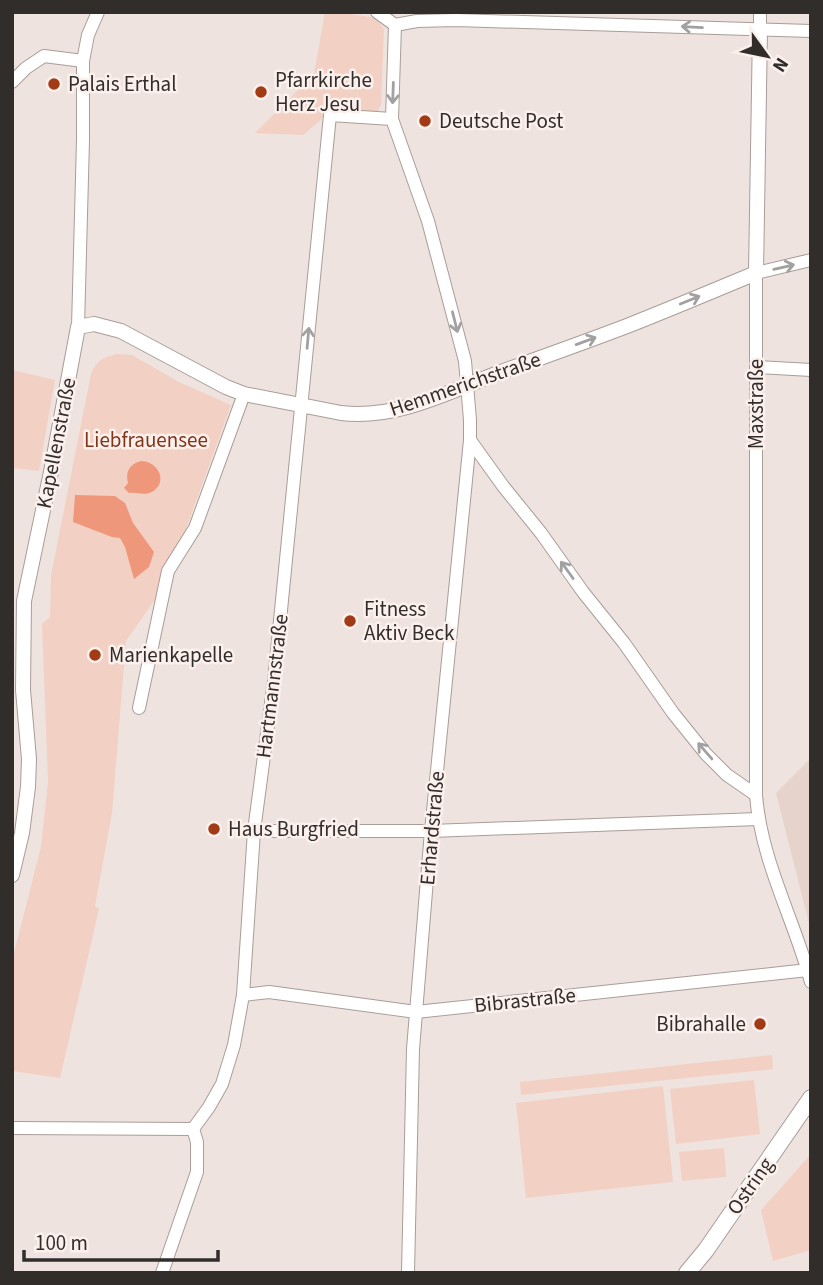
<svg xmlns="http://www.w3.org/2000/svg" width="823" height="1285" font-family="'Source Sans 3',sans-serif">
<rect width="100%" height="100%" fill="#efe3df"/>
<!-- built -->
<path fill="#e5d3cc" d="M811,758V931L776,793Z"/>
<!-- green -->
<g fill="#f3d0c4">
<path d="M325,12H338L376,18L384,29L381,104L377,113L332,110L303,135L255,133L314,74Z"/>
<path d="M117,354L132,355L179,382L231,405L166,584L126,641L112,813L95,906L99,909L60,1078L12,1071V961L41,847L48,782L42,624L50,617L51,575L91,374C98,359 102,358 117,354Z"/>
<path d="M12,370L55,380L39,471L12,468Z"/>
<path d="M772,1055L773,1069L521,1095L520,1082Z"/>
<path d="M754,1080L760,1134L676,1144L670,1089Z"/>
<path d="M663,1086L673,1182L526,1198L516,1103Z"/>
<path d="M724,1148L726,1177L682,1181L679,1152Z"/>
<path d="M811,1154V1250L773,1261L761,1210Z"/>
</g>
<!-- water -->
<g fill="#ef977b">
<path d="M141,461C158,461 169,482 152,492C144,496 137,492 129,493L124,488L128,483C125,471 130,464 141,461Z"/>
<path d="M75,495L115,496L125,503L133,523L154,552L149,567L134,579L125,547L120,538L112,537L73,522Z"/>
</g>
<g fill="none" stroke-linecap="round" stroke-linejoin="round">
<!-- minor casing -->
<g stroke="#a89d99" stroke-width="14">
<g id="minor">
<path d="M377,12L395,25"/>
<path d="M395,25L392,119L428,221L465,361L470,420V440L431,831L413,1049L408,1273"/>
<path d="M395,25L417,21L456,20L811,31"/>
<path d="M760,29V12"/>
<path d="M12,82L26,68L44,56L83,61"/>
<path d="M811,260L756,273V795C761,861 794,919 811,982"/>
<path d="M78,327L83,140V61L88,35L98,12"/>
<path d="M756,367L811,370"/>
<path d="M470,440L503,486L541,533L583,592L624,643L673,713L706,754L727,775L756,795"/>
<path d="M139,708L168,571L195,528L244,394"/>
<path d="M254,831H431L758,819"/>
<path d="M243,995L269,992L416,1012L808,970"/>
<path d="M12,1128L193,1129L209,1107L222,1084L234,1045L243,995L254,831L274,681L330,115L392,119"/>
<path d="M162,1273L197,1172V1142L193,1129"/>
</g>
</g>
<!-- tertiary casing -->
<g stroke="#a89d99" stroke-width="16">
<path id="tertiary" d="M12,875L22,833L28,787L29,759L23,690L24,601L51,472L78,327L94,324L121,331L226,387L244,394L341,413C397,420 450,391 501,372C543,357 585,342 627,326C670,309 713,291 756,273L760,29"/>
</g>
<!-- secondary casing -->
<g stroke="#a89d99" stroke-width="18">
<path id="secondary" d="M687,1273L706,1250L811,1098"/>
</g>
<!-- minor -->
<use href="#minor" stroke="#fff" stroke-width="12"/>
<!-- tertiary -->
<use href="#tertiary" stroke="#fff" stroke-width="14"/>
<!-- secondary -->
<use href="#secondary" stroke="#fff" stroke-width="16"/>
</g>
<!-- one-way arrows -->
<defs><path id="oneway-shaft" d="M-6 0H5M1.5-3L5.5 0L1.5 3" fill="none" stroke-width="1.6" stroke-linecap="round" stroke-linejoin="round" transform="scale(1.75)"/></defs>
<g stroke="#a2a0a0">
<use href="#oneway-shaft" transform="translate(692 27) rotate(-177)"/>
<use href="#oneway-shaft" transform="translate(393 93) rotate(92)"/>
<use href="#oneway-shaft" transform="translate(784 267) rotate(-13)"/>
<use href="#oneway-shaft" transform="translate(690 300) rotate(-22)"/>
<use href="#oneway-shaft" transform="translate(455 322) rotate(76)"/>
<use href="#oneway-shaft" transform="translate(308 338) rotate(-85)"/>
<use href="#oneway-shaft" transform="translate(586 341) rotate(-20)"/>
<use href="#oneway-shaft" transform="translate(567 570) rotate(-126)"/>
<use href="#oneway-shaft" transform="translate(705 751) rotate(-131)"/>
</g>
<!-- markers -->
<g fill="#a23b15" stroke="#fcf0ed" stroke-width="2.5">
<circle cx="54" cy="84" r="7"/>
<circle cx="261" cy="92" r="7"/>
<circle cx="425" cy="121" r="7"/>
<circle cx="350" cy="621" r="7"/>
<circle cx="95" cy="655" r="7"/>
<circle cx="214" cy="829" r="7"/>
<circle cx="760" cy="1024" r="7"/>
</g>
<g text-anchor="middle" stroke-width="5" stroke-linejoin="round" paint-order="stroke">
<!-- poi labels -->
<g font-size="21" fill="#312d2b" stroke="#fcf0ed" text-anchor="start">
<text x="275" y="87">Pfarrkirche<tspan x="275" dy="24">Herz Jesu</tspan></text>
<text x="68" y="91">Palais Erthal</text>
<text x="439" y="128">Deutsche Post</text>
<text x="364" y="616">Fitness<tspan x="364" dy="24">Aktiv Beck</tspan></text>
<text x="109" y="662">Marienkapelle</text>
<text x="228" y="836">Haus Burgfried</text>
<text x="746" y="1031" text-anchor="end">Bibrahalle</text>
</g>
<!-- street labels -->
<g font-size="21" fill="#312d2b" stroke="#fcf0ed">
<text transform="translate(465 384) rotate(-19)" y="7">Hemmerichstraße</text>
<text transform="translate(756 404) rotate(-90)" y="7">Maxstraße</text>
<text transform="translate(56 443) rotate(-79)" y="7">Kapellenstraße</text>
<text transform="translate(272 686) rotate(-83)" y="7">Hartmannstraße</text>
<text transform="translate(432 828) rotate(-85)" y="7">Erhardstraße</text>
<text transform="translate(525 1000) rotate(-6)" y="7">Bibrastraße</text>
<text transform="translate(750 1186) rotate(-55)" y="7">Ostring</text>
</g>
<!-- park labels -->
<g font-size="21" fill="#83351a" stroke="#fcf0ed">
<text x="146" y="447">Liebfrauensee</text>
</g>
</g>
<!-- border -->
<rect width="823" height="1285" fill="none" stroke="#312d2b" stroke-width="28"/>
<!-- north arrow -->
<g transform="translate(767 56) rotate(123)" stroke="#fcf0ed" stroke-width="5" paint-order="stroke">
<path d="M0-5L12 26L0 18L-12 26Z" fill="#312d2b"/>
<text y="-10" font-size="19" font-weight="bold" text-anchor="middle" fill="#312d2b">N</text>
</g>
<!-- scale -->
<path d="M24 1250v10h194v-10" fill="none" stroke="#312d2b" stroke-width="3.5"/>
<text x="35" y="1250" font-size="21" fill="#312d2b" stroke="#fcf0ed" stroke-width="5" paint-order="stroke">100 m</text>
</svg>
